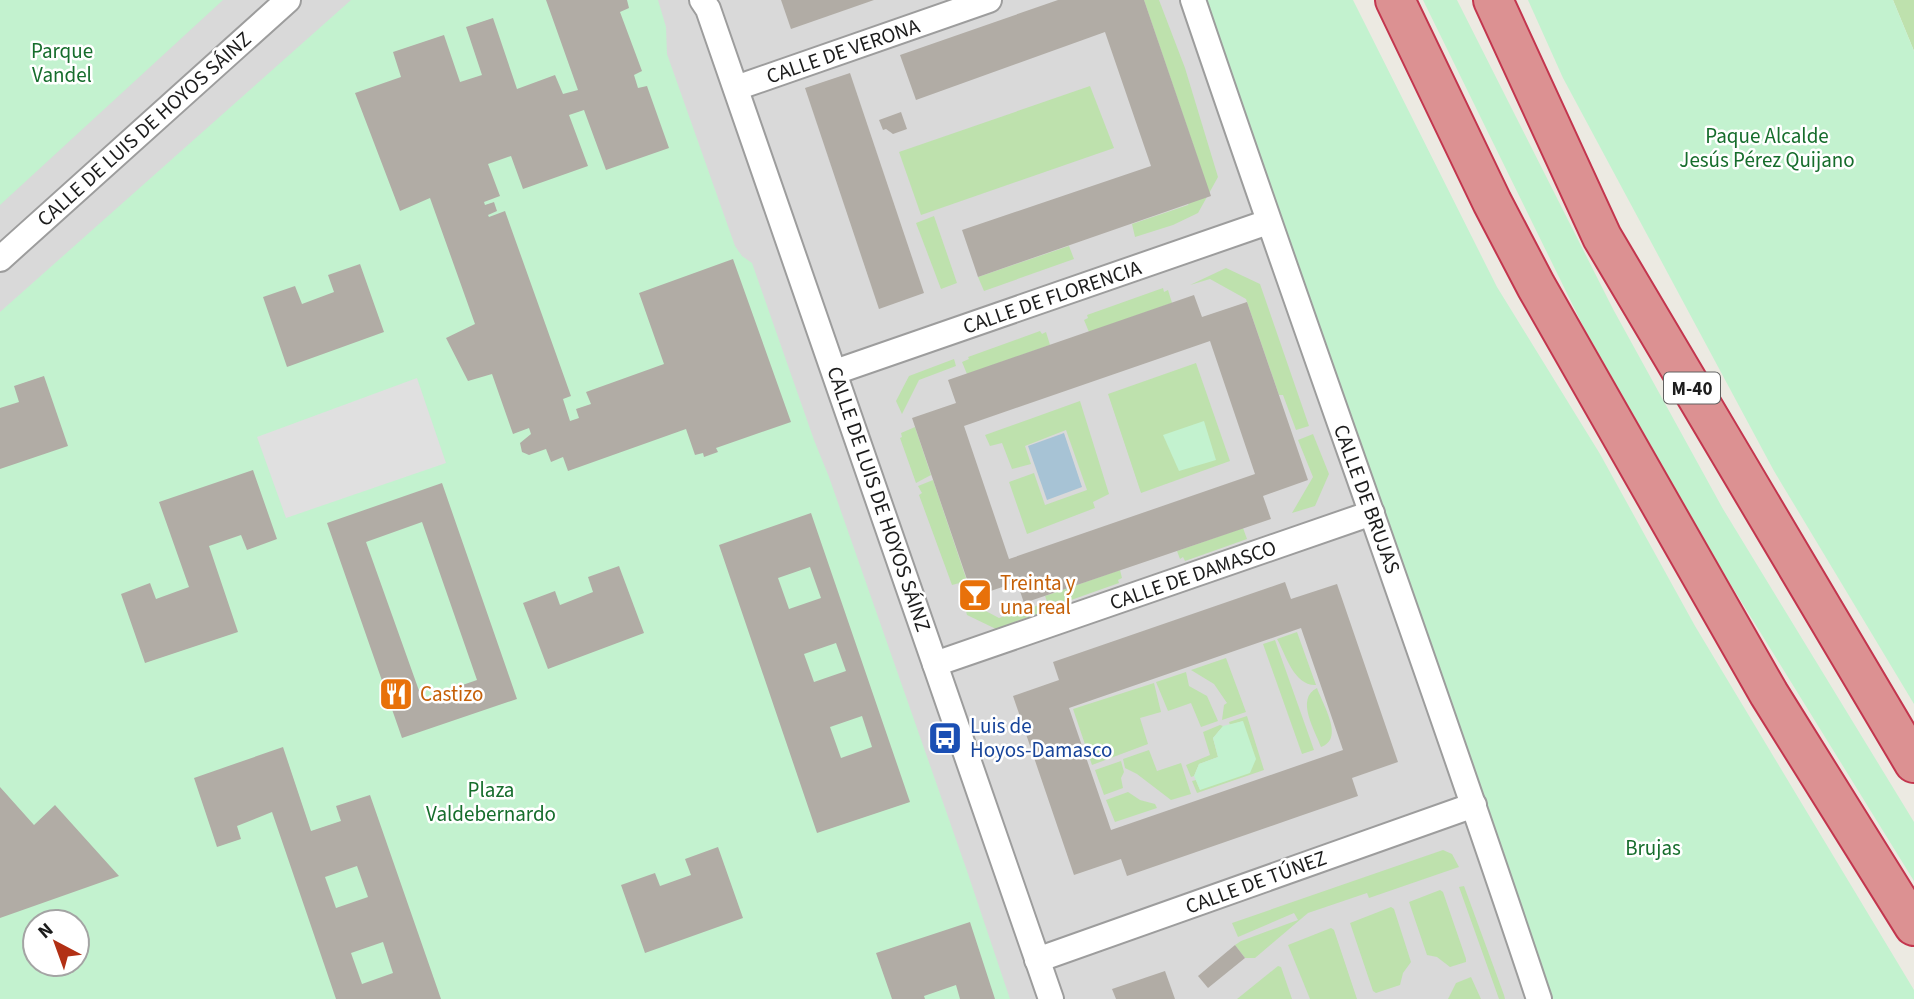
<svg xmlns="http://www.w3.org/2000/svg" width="1914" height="999" font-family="'Source Sans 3',sans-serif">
<rect width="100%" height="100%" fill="#eceae2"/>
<!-- residential -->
<path fill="#d9d9d9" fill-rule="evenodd" d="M0,0H1203L1549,999H0ZM35,922H77V964H35Z"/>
<!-- grass -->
<g fill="#bee1ad">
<path d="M1144,0H1159L1185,68L1218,177L1198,213L1173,225L1135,237L1132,224L1188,205L1203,174Z"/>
<path d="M1893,0H1914V51Z"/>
<path d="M1090,86L1114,148L921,215L899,152Z"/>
<path d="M934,216L957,283L941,289L916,223Z"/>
<path d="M1069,246L1074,259L984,291L978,277Z"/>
<path d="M1226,268L1260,284L1309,426L1296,430L1283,395H1279L1246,299L1210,279L1190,285Z"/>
<path d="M1163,288L1164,292L1168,290L1172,303L1089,332L1084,320L1088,318L1087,315Z"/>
<path d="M1040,331L1042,334L1046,332L1050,345L967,374L962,362L969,359L968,357Z"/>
<path d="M954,359L956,366L919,380L902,414L896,401L909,376Z"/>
<path d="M1196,363L1230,461L1141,493L1108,394Z"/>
<path d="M1080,401L1109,494L1093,502L1095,508L1027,534L1009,482L1034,473L1045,505L1087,490L1066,430L1025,446L1031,464L1012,469L1002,443L990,446L985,435Z"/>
<path d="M915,427L931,475L916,483L900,438L902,437L901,433Z"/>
<path d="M1313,434L1329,474L1315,506L1292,513L1313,477L1298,440Z"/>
<path d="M933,480L967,581L952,585L919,495L922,493L918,486Z"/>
<path d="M1243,528L1247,539L1185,561L1183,557L1180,559L1177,551Z"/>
<path d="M1120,570L1122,578L1118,580L1119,583L1057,605L1055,601L1048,604L1045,596Z"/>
<path d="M963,599L999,618L1039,605L1042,612L996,629L967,615Z"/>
<path d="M1297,632L1316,685C1294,686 1286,655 1277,639Z"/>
<path d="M1275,640L1314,750L1302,754L1263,644Z"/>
<path d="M1226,658L1246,712L1222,720L1224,705L1227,703L1214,684L1191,670Z"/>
<path d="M1186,672L1189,686L1207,696L1218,721L1201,727L1191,703L1168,711L1156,682Z"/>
<path d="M1154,683L1161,712L1140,718L1148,744L1092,765L1073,709Z"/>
<path d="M1317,688C1323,705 1345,739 1321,747C1315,730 1295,699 1317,688Z"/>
<path d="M1247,716L1264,770L1197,793L1192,781L1196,780L1200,790L1243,721L1230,725L1229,722Z"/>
<path d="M1220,725L1223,726L1213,738L1218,757L1199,764L1194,776L1191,777L1186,765L1210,755L1203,732Z"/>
<path d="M1149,750L1157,771L1181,763L1191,794L1171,800L1137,774L1125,768L1123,759Z"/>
<path d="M1121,761L1124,772L1121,778L1123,788L1104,795L1095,770Z"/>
<path d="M1128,792L1140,800L1155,804L1157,808L1115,822L1106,800Z"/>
<path d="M1443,850L1452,854L1459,867L1369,898L1367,893L1308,913L1255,958H1245L1235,945L1241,941L1298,920L1294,913L1238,937L1232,923Z"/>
<path d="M1464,886L1504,995L1505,999H1499L1459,887Z"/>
<path d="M1440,890L1443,892L1466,959V962L1450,967L1437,957L1427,955L1409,902Z"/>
<path d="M1391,907L1394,909L1411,962L1403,973L1400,985L1376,993L1373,991L1350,923Z"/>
<path d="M1331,928L1334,930L1357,999H1310L1288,945Z"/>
<path d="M1278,966L1281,967L1292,999H1237Z"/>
<path d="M1471,977L1481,999H1448L1456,983Z"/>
</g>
<!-- park -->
<g fill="#c3f2cf" fill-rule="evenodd">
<path d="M0,0H223L0,205Z"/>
<path d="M351,0H658L666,27L667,54L735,246L742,256L752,263L814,440L829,477L966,868L1010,999H0V312ZM35,922H77V964H35Z"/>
<path d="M1203,0H1353L1497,287L1600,454L1695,626L1914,990V999H1549Z"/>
<path d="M1423,0H1457L1613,309L1723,509L1914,822V881L1715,559L1584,328Z"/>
<path d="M1528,0H1893L1914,51V704L1774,471L1563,78Z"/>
<path d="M1204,421L1216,460L1179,471L1163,435Z"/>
<path d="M1243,721L1256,759L1250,773L1200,790L1194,776L1199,764L1218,757L1213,738L1223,726Z"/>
</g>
<!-- parking -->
<path fill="#e0e0e0" d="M417,378L446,463L286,518L257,437Z"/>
<!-- water -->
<path fill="#a7c3d5" d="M1064,433L1082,487L1047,500L1028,446Z"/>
<!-- building -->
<g fill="#b1aca5" fill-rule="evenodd">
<path d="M546,0H627L629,8L620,12L642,71L634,75L638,88L647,86L669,148L606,170L584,110L569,115L588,166L523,189L511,156L488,164L500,196L484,202L485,205L494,202L497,211L488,215L489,217L505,211L571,396L563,399L570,421L579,418L576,409L591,404L586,392L664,364L639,293L733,259L791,422L716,448L718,452L704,457L703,453L695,455L686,429L568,471L563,457L551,462L546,449L529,455L522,452L520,443L531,434L529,428L513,434L492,374L468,381L446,338L475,324L430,198L400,211L355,93L401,77L393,52L444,35L460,82L482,75L466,27L493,18L517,89L555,75L563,94L578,90Z"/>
<path d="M781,0H874L791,29Z"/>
<path d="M1058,0H1144L1211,196L978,277L962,230L1151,166L1105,32L916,100L900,55Z"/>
<path d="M850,73L924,293L879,309L805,88Z"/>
<path d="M901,112L907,129L893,134L886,129L883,130L879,120Z"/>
<path d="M360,264L384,332L287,367L263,297L295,286L302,304L334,292L328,275Z"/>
<path d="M1194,295L1202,317L1247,302L1308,480L1263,496L1271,519L1024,603L1017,582L973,597L912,418L956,403L948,380ZM1210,341L1255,474L1009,559L964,426Z"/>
<path d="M44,376L68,446L0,469V408L19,402L14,386Z"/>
<path d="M253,470L277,539L247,550L241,535L209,546L238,632L145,663L121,594L150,583L156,599L189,587L159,502Z"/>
<path d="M442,483L517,699L402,738L327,523ZM422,522L477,680L422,699L366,542Z"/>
<path d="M811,513L910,802L817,833L719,545ZM810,567L821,598L789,609L778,578ZM836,643L846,671L814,682L804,654ZM862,716L872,747L841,758L830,727Z"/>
<path d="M619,566L644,633L548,669L523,603L555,591L560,605L593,592L588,577Z"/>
<path d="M1285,582L1291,599L1337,584L1398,762L1352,778L1358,796L1300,816L1127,876L1121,859L1074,875L1013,696L1059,680L1053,662ZM1301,628L1343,750L1111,830L1069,708Z"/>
<path d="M283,747L311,831L341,821L336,806L370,795L441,999H336L272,812L237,826L241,839L217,847L194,778ZM357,866L368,897L336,908L325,877ZM383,942L393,973L362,984L351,953Z"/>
<path d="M0,787L34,825L55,805L119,876L0,918Z"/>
<path d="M718,847L743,918L645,953L621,885L655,873L660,886L691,875L685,859Z"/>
<path d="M970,922L995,999H960L956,985L924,996L925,999H892L876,953Z"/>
<path d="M1235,945L1245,958L1208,988L1198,976Z"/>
<path d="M55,964H71L74,972L64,976L60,966L57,968Z"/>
<path d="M1165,971L1175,999H1116L1112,989Z"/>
</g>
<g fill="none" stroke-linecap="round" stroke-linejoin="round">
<!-- street casing -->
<g stroke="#9d9d9d" stroke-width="28">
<g id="street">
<path d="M702,0L708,9L1051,999"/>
<path d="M1193,0C1306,334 1428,665 1539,999"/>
<path d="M736,88L989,0"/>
<path d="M0,259L288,0"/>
<path d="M835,372L1268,222"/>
<path d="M935,664L1372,513"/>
<path d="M1037,960L1474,805"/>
</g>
</g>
<!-- highway casing -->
<g stroke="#c3364e" stroke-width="42">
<g id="highway">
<path d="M1395,0L1492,202L1536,286L1769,694L1914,926"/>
<path d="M1493,0L1602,237L1914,763"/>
</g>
</g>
<!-- street -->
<use href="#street" stroke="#fff" stroke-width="24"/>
<!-- highway -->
<use href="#highway" stroke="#dc9192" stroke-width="38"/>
</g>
<!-- icons -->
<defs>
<g id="bar-square" transform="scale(1.75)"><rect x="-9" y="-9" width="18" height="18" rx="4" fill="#e8710a" stroke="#fff"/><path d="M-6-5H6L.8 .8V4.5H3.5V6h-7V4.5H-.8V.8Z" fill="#fff"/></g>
<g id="restaurant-square" transform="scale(1.75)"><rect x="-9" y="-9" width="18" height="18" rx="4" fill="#e8710a" stroke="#fff"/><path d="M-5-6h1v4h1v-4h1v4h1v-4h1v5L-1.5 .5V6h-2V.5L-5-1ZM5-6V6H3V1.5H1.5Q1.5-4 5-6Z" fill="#fff"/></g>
<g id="bus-square" transform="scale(1.75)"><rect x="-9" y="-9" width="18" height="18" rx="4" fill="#1a4fb4" stroke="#fff"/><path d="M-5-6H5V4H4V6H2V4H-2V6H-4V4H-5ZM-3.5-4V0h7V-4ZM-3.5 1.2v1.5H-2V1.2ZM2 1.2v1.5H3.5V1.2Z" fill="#fff"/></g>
</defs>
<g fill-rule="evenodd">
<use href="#bar-square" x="975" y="595"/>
<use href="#restaurant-square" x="396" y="694"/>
<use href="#bus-square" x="945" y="738"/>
</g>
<g text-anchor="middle" stroke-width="5" stroke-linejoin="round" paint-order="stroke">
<!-- shield labels -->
<rect fill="#fff" stroke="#606060" stroke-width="2" x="1664" y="372.5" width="56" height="31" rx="5"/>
<g font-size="19" font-weight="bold" fill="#1c1c1c">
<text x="1692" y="395">M-40</text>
</g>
<!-- park labels -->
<g font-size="21" fill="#166d2c" stroke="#fff">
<text x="62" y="58">Parque<tspan x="62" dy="24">Vandel</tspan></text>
<text x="1767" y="143">Paque Alcalde<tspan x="1767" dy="24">Jesús Pérez Quijano</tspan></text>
<text x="491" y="797">Plaza<tspan x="491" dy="24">Valdebernardo</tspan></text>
<text x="1653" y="855">Brujas</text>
</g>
<!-- street labels -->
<g font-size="21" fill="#1c1c1c" stroke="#fff">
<text transform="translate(843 51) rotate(-19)" y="7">CALLE DE VERONA</text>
<text transform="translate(144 129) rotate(-42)" y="7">CALLE DE LUIS DE HOYOS SÁINZ</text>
<text transform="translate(1052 297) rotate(-19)" y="7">CALLE DE FLORENCIA</text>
<text transform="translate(879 499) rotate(71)" y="7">CALLE DE LUIS DE HOYOS SÁINZ</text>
<text transform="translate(1367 499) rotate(70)" y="7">CALLE DE BRUJAS</text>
<text transform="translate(1193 575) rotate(-19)" y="7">CALLE DE DAMASCO</text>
<text transform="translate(1256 882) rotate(-20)" y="7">CALLE DE TÚNEZ</text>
</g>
<!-- food labels -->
<g font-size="21" fill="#c56008" stroke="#fff" text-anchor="start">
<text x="1000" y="590">Treinta y<tspan x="1000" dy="24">una real</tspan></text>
<text x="420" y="701">Castizo</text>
</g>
<!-- transit labels -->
<g font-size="21" fill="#164399" stroke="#fff" text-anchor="start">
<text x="970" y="733">Luis de<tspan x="970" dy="24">Hoyos-Damasco</tspan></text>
</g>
</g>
<!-- north arrow -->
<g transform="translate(56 943) rotate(319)"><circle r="33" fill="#ffffff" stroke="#a4a4a4" stroke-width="2"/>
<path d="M0-5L12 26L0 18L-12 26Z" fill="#b23015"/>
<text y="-10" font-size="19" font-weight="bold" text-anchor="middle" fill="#1c1c1c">N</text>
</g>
</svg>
